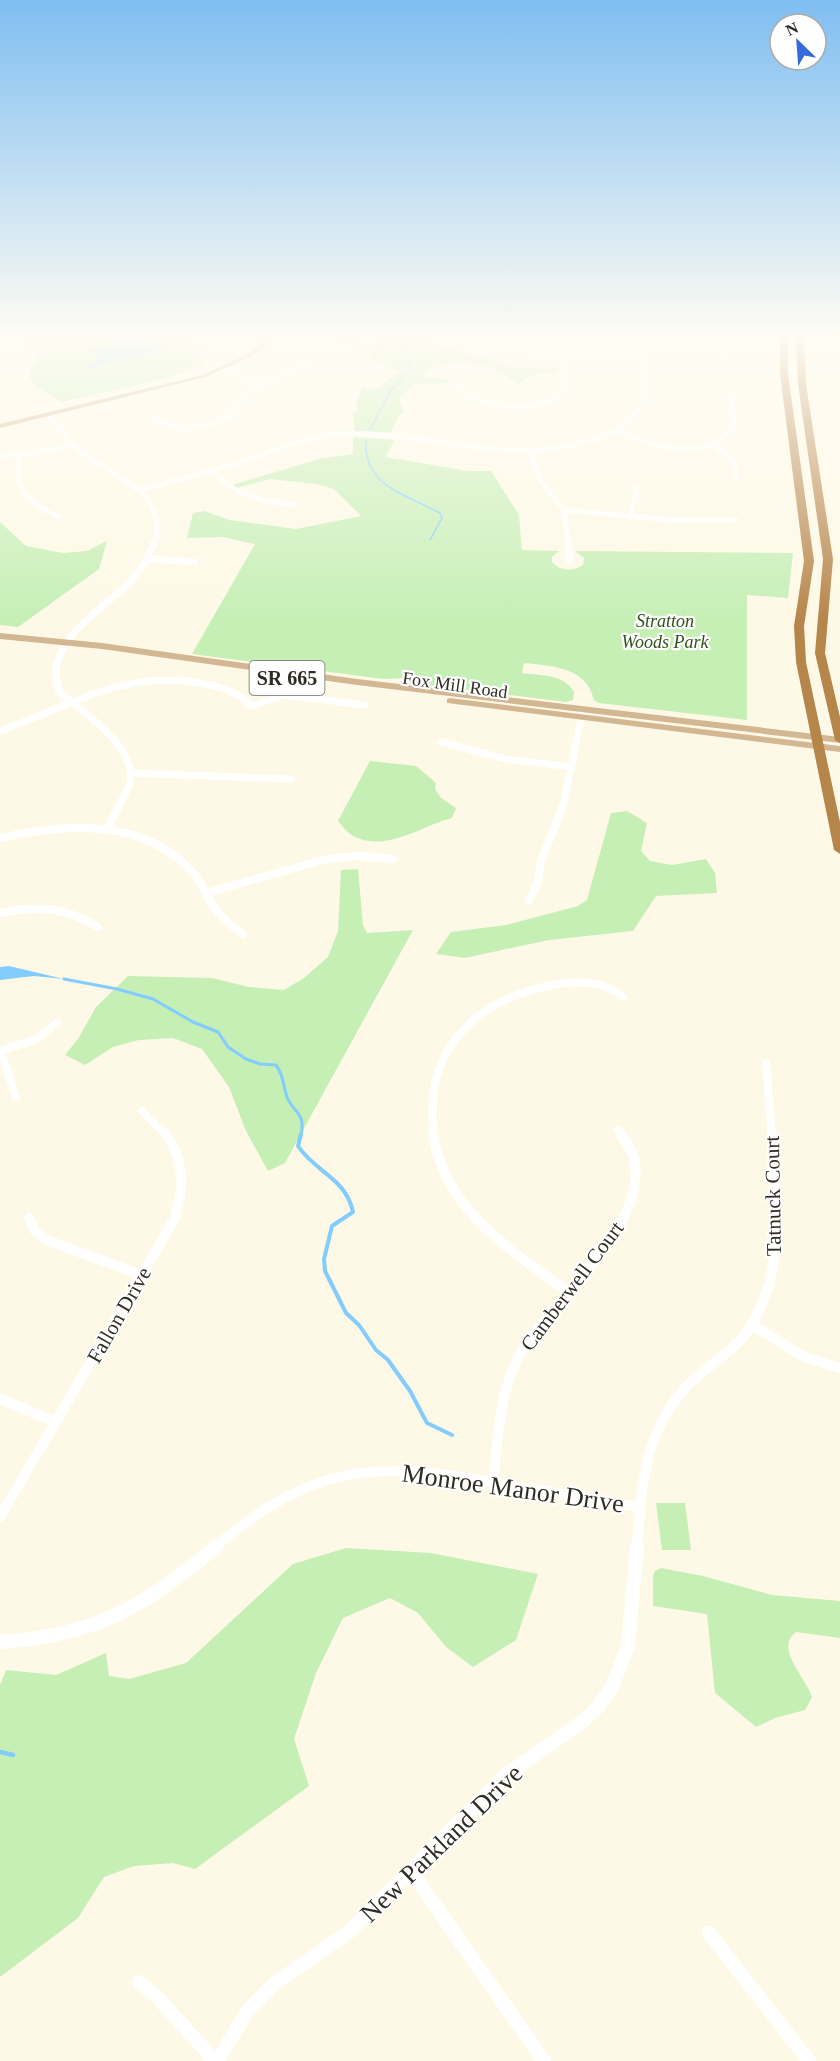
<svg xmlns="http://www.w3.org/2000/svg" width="840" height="2061" font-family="Georgia,serif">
<rect width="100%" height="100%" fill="#fef9e6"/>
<!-- green -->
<g fill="#c5efb5">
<path d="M27,334H180L202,348L198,358L205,365L164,379L62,402L34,385L29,376L32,366L38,358C35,349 27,347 24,340Z"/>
<path d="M377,334H437H434L435,344L514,367H556L558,373L532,374L518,384C510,379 502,373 493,369C472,360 437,358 421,377L448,380L447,383L414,384L399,399L404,413L400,414L390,433L355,431L353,413L358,412L356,405L362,388L376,389L401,372L369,359Z"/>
<path d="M353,437L395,440L385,457L468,471H491L519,515L522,550L559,551L552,557V562C560,571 573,572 583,565L584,558L575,551L793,553L788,598L747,595V720L599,703L594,700C587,667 552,666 524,663L522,673C540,676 563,673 574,692L573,700L566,702L405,682V678L383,679L192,654L255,544L222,537L187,538L193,513L204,511L230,520L296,529L361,516L334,489L316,484L270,479L236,488L232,485L319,459L353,454Z"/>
<path d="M0,522L26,546L63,553L87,551L107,541L99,569L18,627L0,625Z"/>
<path d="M370,761L416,766L436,783L435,789L441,798L456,808L452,818C421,826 387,852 355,837C349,834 343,827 338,821Z"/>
<path d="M627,811L647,823L641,851L650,861L672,865L706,859L715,873L717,893L656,896L633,931L549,940L465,958L436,954L451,932L506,925L578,906L587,900L611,813Z"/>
<path d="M358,869L363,925L367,933L413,930L285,1163L268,1171L246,1131L229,1087L202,1049L173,1038L139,1040L113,1047L85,1065L65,1055L78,1039L96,1007L128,976L212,978L249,987L284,990L304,978L328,957L338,931L341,870Z"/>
<path d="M656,1503H685L691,1550H662Z"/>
<path d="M346,1548L431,1553L538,1574L516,1640L473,1667L446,1647L418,1613L390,1598L343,1618L316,1673L294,1739L309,1786L195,1869L173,1863L134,1866L104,1877L78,1918L0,1977V1685L6,1670L56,1675L106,1653L109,1676L129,1679L186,1663L293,1564Z"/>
<path d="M661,1568L703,1576L772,1595L840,1601V1638L796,1632C774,1649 806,1677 812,1697L805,1710L775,1718L756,1727L715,1693L707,1614L653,1606V1577L655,1571Z"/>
</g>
<!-- water -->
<g fill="#83ccfe">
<path d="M110,334H144L145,340L156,345L167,346L150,355L118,360L87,370L86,367L95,363L98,358L96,353L90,350L105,348L112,337Z"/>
<path d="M9,966L64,979L34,976L0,980V967Z"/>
</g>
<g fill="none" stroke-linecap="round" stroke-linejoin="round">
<!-- stream-far3 -->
<g stroke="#83ccfe" stroke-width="1.5">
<path d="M314,334C348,340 370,353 405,339"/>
<path d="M370,430L390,391L411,369L405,334"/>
<path d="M366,441C363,486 407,495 440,513L442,518L430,540"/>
</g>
<!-- stream-far2 -->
<path stroke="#83ccfe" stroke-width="3" d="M64,979L117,989L153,999L193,1022L218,1032L228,1047L246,1059L260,1064L276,1065C284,1076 283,1085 287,1097C294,1114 306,1112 301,1136"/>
<!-- stream-far1 -->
<path stroke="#83ccfe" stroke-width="4" d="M301,1134L298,1146C315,1172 346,1178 353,1212L332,1226L324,1259L325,1271L346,1313L359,1325L376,1350L388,1360L410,1391L427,1423L452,1435"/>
<!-- stream -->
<path stroke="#83ccfe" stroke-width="4.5" d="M0,1752L13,1755"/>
<!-- minor-far4 -->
<g stroke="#fff" stroke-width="5">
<path d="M470,334L519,349L551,353L642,350"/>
<path d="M719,334L724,341L726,360"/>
<path d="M218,366L261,384"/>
<path d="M463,383L460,386L461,391C493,410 541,416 569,387L563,354"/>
<path d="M45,411C56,424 66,439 79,450C109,475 171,492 154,544"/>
<path d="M153,420L181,428L211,425L228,417L252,389L311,362"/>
<path d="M615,431C653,445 704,464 734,428L732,397"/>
<path d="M712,444L734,461L736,476"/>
<path d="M530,452L541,482L564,510L568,544"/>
<path d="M20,454C14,493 26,500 58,517"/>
<path d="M0,455L33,453L73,445"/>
<path d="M211,470C242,499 255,500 295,505"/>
<path d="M139,490C173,481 206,473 240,462C270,453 299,438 331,435C422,426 498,469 592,440C612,434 632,423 641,403C652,380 647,355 634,334"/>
<path d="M564,510L670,520H736"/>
<path d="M630,517L637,488"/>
</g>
<!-- minor-far3 -->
<g stroke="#fff" stroke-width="7">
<path d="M568,543L570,561"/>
<path d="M148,559L194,562"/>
<path d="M0,731C67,707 119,672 193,682C215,685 235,689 251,706L285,695L365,705"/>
<path d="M441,742L506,759L572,767"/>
<path d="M131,773L291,779"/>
<path d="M118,807C122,799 129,790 130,781C136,746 83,712 59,692C58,685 55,676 56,669C62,629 109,606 133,578C143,567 149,557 154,543"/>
<path d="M563,807L583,709"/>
</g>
<!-- minor-far2 -->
<g stroke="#fff" stroke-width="8">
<path d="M107,829L119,806"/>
<path d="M0,838C65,823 146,817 194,874C202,884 206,895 213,906C221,918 231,926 243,934"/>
<path d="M206,893L323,860L357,856L393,859"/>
<path d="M529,901L538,882L541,861L563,806"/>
<path d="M0,913C37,905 65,907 98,927"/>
<path d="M0,1051L37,1039L57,1023"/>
<path d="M1,1051L16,1097"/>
<path d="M766,1063L772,1136"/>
<path d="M142,1111L167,1136"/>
<path d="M618,1130L621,1136"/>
<path d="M434,1136C422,1049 476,998 558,984C581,981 605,981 623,997"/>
</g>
<!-- minor-far1 -->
<g stroke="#fff" stroke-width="10">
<path d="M433,1134C444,1210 512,1251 568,1292"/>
<path d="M29,1218L35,1231L46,1240L142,1275"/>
<path d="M751,1324L804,1357L840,1368"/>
<path d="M0,1399L56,1422"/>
<path d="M493,1483C498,1440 499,1393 520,1354C551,1299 650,1227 634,1158C632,1150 625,1141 621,1134"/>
<path d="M0,1517L175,1218C184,1187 185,1162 166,1134"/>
<path d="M215,1547C249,1519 285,1492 328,1480C389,1462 453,1475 514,1486C556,1493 598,1500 640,1507"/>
<path d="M637,1547C642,1487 643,1432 688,1385C704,1368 727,1356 743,1337C754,1324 764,1301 769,1284C781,1242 776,1178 772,1134"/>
</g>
<!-- minor -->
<g stroke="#fff" stroke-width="14">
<path d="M0,1642C97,1636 144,1606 217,1546"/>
<path d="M411,1871L544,2061"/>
<path d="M709,1933L809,2061"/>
<path d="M139,1982L158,1998L215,2061"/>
<path d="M217,2061L247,2012L274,1984L349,1932L506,1775L582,1722L599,1706L612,1687L628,1646L637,1546"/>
</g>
<!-- major -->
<g fill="#d3b692" fill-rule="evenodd">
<path d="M273,334H280L252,356L206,377L0,428V424L202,375L248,354Z"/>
<path d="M0,633L102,643L357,679L840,737V743L357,685L102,649L0,639Z"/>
<path d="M450,698L840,746V752L447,703V699Z"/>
</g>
<!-- highway -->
<g fill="#b6854a" fill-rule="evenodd">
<path d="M780,334H788V374L814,561L804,626L806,662L840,822V854L834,850L796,662L794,626L804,561L780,374Z"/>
<path d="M796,334H804L806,384L833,559L825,653L840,717V743L835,740L815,653L823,559L798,384Z"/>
</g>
</g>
<!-- sky -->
<linearGradient id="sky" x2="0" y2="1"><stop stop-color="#7fbef1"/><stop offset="0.54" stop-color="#fffcf4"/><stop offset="1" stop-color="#fffcf4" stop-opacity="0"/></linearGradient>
<rect width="840" height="622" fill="url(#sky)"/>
<g text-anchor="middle" stroke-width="4.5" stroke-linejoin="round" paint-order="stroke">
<!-- far-park labels -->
<g font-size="18" font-style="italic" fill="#2c521a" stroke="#fff">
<text x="665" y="627">Stratton<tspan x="665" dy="21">Woods Park</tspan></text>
</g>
<!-- far-street labels -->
<g font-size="18" fill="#2e2c23" stroke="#fff">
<text transform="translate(455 685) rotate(8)" y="6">Fox Mill Road</text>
</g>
<!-- shield labels -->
<rect fill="#fff" stroke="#6d6b65" stroke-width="1.5" x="249.5" y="661" width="75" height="34" rx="4.5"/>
<g font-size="20" font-weight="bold" fill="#2e2c23">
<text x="287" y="685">SR 665</text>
</g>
<!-- street labels -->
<g font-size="21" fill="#2e2c23" stroke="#fff">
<text transform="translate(773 1196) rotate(-91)" y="7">Tatnuck Court</text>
<text transform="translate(572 1286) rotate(-53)" y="7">Camberwell Court</text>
<text transform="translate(119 1315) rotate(-60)" y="7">Fallon Drive</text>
</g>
<!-- near-street labels -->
<g font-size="26" fill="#2e2c23" stroke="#fff">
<text transform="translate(513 1488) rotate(8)" y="9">Monroe Manor Drive</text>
<text transform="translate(441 1843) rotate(-44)" y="9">New Parkland Drive</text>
</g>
</g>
<!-- north arrow -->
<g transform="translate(798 42) rotate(335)"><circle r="28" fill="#ffffff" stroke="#ababa7" stroke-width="1.5"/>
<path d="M0-4.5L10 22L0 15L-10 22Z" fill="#346ad9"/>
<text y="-9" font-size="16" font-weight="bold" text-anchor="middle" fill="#2e2c23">N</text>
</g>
</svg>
